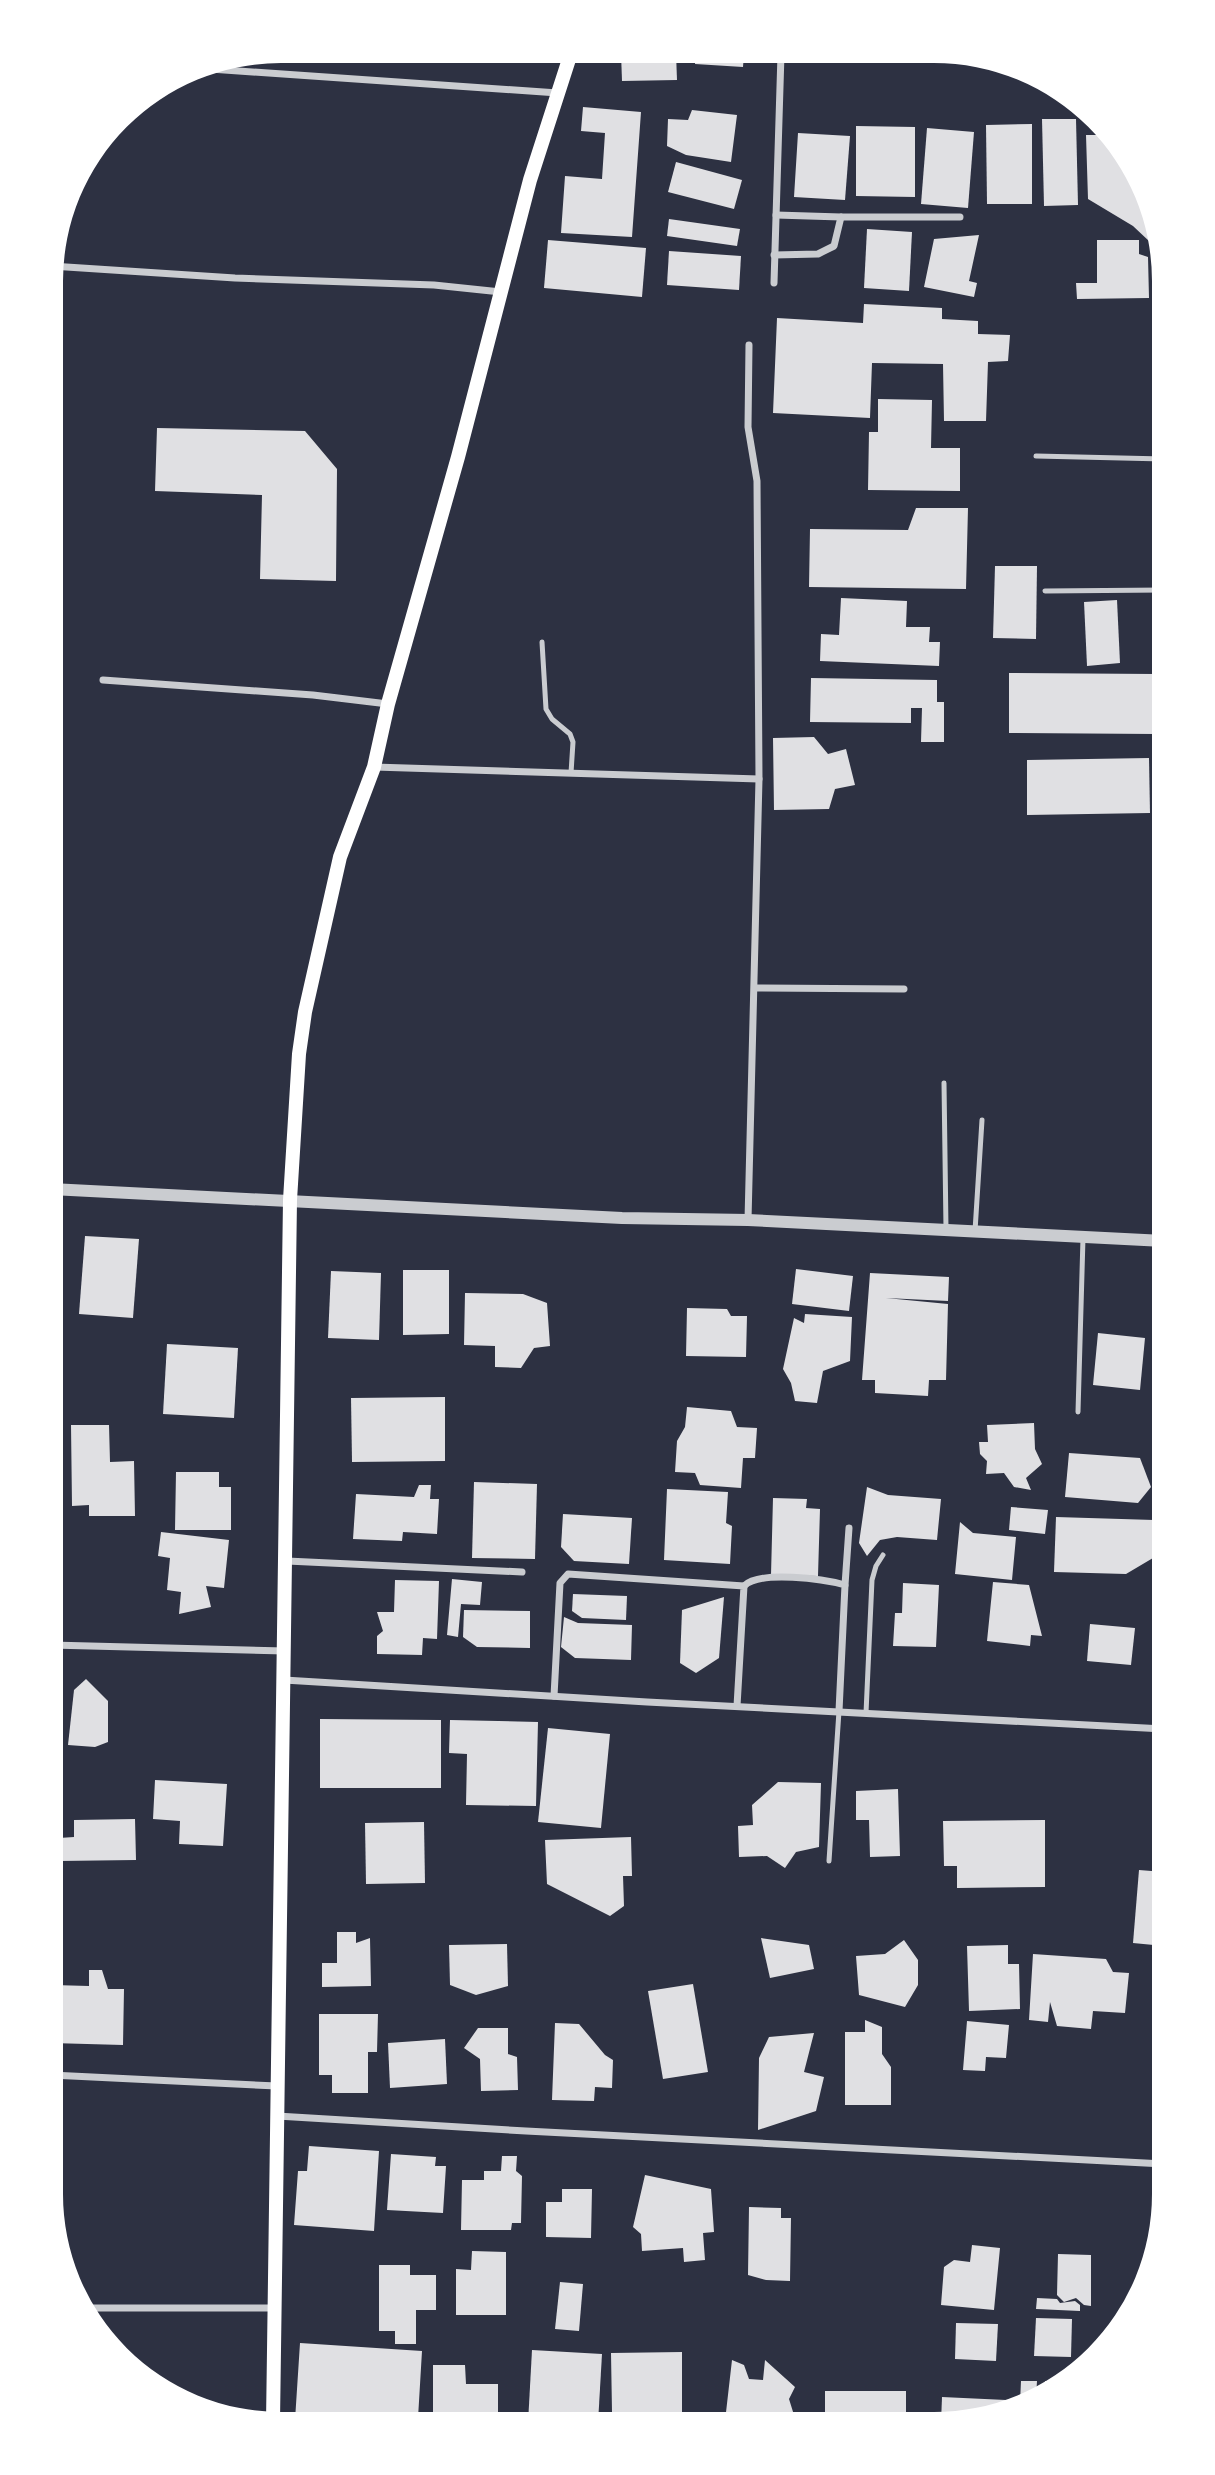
<svg xmlns="http://www.w3.org/2000/svg" width="1215" height="2475" font-family="'Libre Baskerville',serif">
<rect width="100%" height="100%" fill="#2d3142"/>
<!-- building -->
<g fill="#e0e0e3">
<path d="M621,53H676L677,80L622,81Z"/>
<path d="M696,53L744,54L743,67L695,64Z"/>
<path d="M583,107L641,112L632,237L561,233L565,176L602,179L605,133L581,131Z"/>
<path d="M692,110L737,115L731,162L686,155L667,146L668,119L688,120Z"/>
<path d="M1042,119H1076L1078,205L1044,206Z"/>
<path d="M1032,124V204H987L986,125Z"/>
<path d="M856,126L915,127V197L856,196Z"/>
<path d="M927,128L974,132L968,208L921,204Z"/>
<path d="M798,133L850,136L845,200L794,197Z"/>
<path d="M1086,135H1104L1152,207L1158,242H1150L1133,226L1088,199Z"/>
<path d="M676,162L742,180L734,209L668,192Z"/>
<path d="M669,219L740,229L737,246L667,236Z"/>
<path d="M867,229L912,232L909,291L864,288Z"/>
<path d="M979,235L969,281L977,283L974,297L924,287L934,239Z"/>
<path d="M548,240L646,248L642,297L544,288Z"/>
<path d="M1097,240H1139V254L1148,257L1149,298L1077,299L1076,283H1097Z"/>
<path d="M669,251L741,256L739,290L667,285Z"/>
<path d="M864,304L942,308V319L978,321V334L1010,335L1008,361L988,362L986,421H944L943,364L872,363L870,418L773,413L777,318L863,323Z"/>
<path d="M878,399L932,400L931,448H960V491L868,490L869,432H878Z"/>
<path d="M157,428L305,431L337,469L336,581L260,579L262,495L155,491Z"/>
<path d="M916,508H968L966,589L809,587L810,529L908,530Z"/>
<path d="M995,566H1037L1036,639L993,638Z"/>
<path d="M841,598L907,601L906,627H930L929,642H940L939,666L820,661L821,634L839,635Z"/>
<path d="M1117,600L1120,663L1087,666L1084,602Z"/>
<path d="M1009,673L1155,674V734L1009,733Z"/>
<path d="M811,678L937,680V702H944V742H921L922,708H911V723L810,722Z"/>
<path d="M814,737L828,754L846,749L855,785L835,789L829,809L774,810L773,738Z"/>
<path d="M1149,758L1150,813L1027,815V760Z"/>
<path d="M85,1236L139,1239L133,1318L79,1314Z"/>
<path d="M796,1269L853,1276L849,1311L792,1304Z"/>
<path d="M403,1270H449V1334L403,1335Z"/>
<path d="M331,1271L381,1273L379,1340L328,1338Z"/>
<path d="M870,1273L949,1277L948,1301L886,1298L948,1304L946,1380H929L928,1396L875,1393V1380H862Z"/>
<path d="M465,1293L523,1294L547,1303L550,1346L534,1348L521,1368L495,1367V1346L464,1345Z"/>
<path d="M687,1308L727,1309L731,1316H747L746,1357L686,1356Z"/>
<path d="M805,1314L852,1317L850,1361L823,1371L817,1403L795,1401L791,1383L783,1369L794,1318L804,1323Z"/>
<path d="M1098,1333L1145,1338L1140,1390L1093,1385Z"/>
<path d="M167,1344L238,1348L234,1418L163,1414Z"/>
<path d="M445,1397V1461L352,1462L351,1398Z"/>
<path d="M687,1407L731,1411L737,1427L757,1428L755,1458H743L741,1488L700,1485L695,1473L675,1472L677,1441L685,1427Z"/>
<path d="M1034,1423L1035,1449L1042,1464L1026,1478L1031,1490L1014,1487L1004,1473L986,1474L987,1461L980,1454L979,1442H988L987,1425Z"/>
<path d="M71,1425H109L110,1462L134,1461L135,1516H89V1505L72,1506Z"/>
<path d="M51,1435H55L54,1493H51Z"/>
<path d="M1069,1453L1140,1458L1151,1487L1138,1503L1065,1497Z"/>
<path d="M176,1472H219V1487H231V1530H175Z"/>
<path d="M474,1482L537,1484L535,1559L472,1558Z"/>
<path d="M419,1485H431L430,1499H439L437,1534L403,1532L402,1541L353,1539L356,1494L414,1497Z"/>
<path d="M867,1487L888,1495L941,1499L937,1540L897,1537L880,1540L867,1556L859,1543Z"/>
<path d="M667,1489L728,1492L726,1523L732,1526L730,1564L664,1560Z"/>
<path d="M773,1498L807,1499L806,1508L820,1509L818,1576L771,1575Z"/>
<path d="M1011,1507L1048,1510L1045,1534L1009,1530Z"/>
<path d="M563,1514L632,1518L629,1564L574,1561L561,1547Z"/>
<path d="M1056,1517L1154,1520L1153,1558L1126,1574L1054,1572Z"/>
<path d="M960,1522L973,1533L1016,1537L1012,1580L955,1574Z"/>
<path d="M161,1532L229,1540L224,1588L206,1586L211,1607L179,1614L181,1592L167,1590L170,1558L158,1556Z"/>
<path d="M452,1579L482,1582L480,1605L461,1604L458,1637L447,1635Z"/>
<path d="M395,1580L439,1581L437,1639L423,1638L422,1655L377,1654V1636L383,1631L377,1612H394Z"/>
<path d="M993,1582L1029,1585L1042,1636L1031,1635L1030,1646L987,1641Z"/>
<path d="M903,1583L939,1585L936,1647L893,1646L895,1613H902Z"/>
<path d="M573,1594L627,1596L626,1620L582,1618L572,1611Z"/>
<path d="M724,1597L719,1658L696,1673L680,1663L682,1610Z"/>
<path d="M464,1610L530,1611V1648L477,1647L463,1637Z"/>
<path d="M564,1617L578,1623L632,1625L631,1660L575,1658L561,1647Z"/>
<path d="M1090,1624L1135,1628L1131,1665L1087,1661Z"/>
<path d="M86,1679L108,1701V1742L95,1747L68,1745L74,1690Z"/>
<path d="M320,1719L441,1720V1788H320Z"/>
<path d="M450,1720L538,1722L536,1806L466,1805L467,1754L449,1753Z"/>
<path d="M548,1728L610,1734L601,1828L538,1822Z"/>
<path d="M1157,1773L1164,1774V1837L1153,1836Z"/>
<path d="M155,1780L227,1784L223,1846L179,1844L180,1821L153,1819Z"/>
<path d="M778,1782L821,1783L819,1847L796,1852L785,1868L767,1856L739,1857L738,1826L753,1825L752,1805Z"/>
<path d="M898,1789L900,1856L870,1857L869,1820H856V1791Z"/>
<path d="M135,1819L136,1860L59,1861V1838L74,1837V1820Z"/>
<path d="M1045,1820V1887L957,1888V1866H944L943,1821Z"/>
<path d="M424,1822L425,1883L366,1884L365,1823Z"/>
<path d="M631,1837L632,1876H623L624,1906L610,1916L547,1884L545,1840Z"/>
<path d="M1139,1870L1164,1872V1946L1133,1943Z"/>
<path d="M337,1932H356V1943L370,1938L371,1986L322,1987V1963H337Z"/>
<path d="M761,1938L809,1945L814,1969L770,1978Z"/>
<path d="M904,1940L918,1960V1985L905,2007L859,1995L856,1956L885,1954Z"/>
<path d="M507,1944L508,1986L476,1995L450,1985L449,1945Z"/>
<path d="M1008,1945V1964H1019L1020,2009L969,2011L967,1946Z"/>
<path d="M1033,1954L1106,1959L1113,1972L1129,1973L1125,2013L1093,2011L1091,2029L1057,2026L1050,2002L1048,2022L1029,2020Z"/>
<path d="M89,1970H102L108,1989H124L123,2045L51,2043L53,1985L89,1986Z"/>
<path d="M693,1984L708,2072L663,2079L648,1991Z"/>
<path d="M319,2014H378L377,2052H368V2093H332V2075H319Z"/>
<path d="M865,2020L882,2027V2054L891,2067V2105H845V2032H865Z"/>
<path d="M967,2021L1009,2025L1006,2058L986,2057L985,2071L963,2070Z"/>
<path d="M555,2023L579,2024L605,2055L613,2060L612,2088L595,2087L594,2101L552,2100Z"/>
<path d="M478,2028H508V2054L517,2057L518,2090L481,2091L480,2059L464,2048Z"/>
<path d="M814,2033L804,2072L824,2077L816,2111L758,2130L759,2058L769,2037Z"/>
<path d="M445,2039L447,2084L390,2088L388,2043Z"/>
<path d="M1160,2041H1164V2109H1161Z"/>
<path d="M309,2146L379,2151L374,2231L294,2225L298,2171H307Z"/>
<path d="M391,2154L436,2157L435,2166H446L443,2213L387,2210Z"/>
<path d="M502,2156H517L516,2171L522,2176L521,2223H512L511,2230H461L462,2180H484V2171H501Z"/>
<path d="M645,2175L711,2189L714,2232L703,2233L705,2260L684,2262L683,2248L642,2251L641,2234L633,2227Z"/>
<path d="M562,2189H592L591,2238L546,2237V2202H562Z"/>
<path d="M749,2207L781,2208V2218H791L790,2281L766,2280L748,2275Z"/>
<path d="M972,2245L1000,2248L994,2310L941,2305L944,2267L954,2260L970,2262Z"/>
<path d="M472,2251L506,2252V2315H456V2269L471,2270Z"/>
<path d="M1058,2254L1091,2255V2306L1084,2305L1076,2298L1064,2302L1057,2295Z"/>
<path d="M379,2265H410V2275H436V2310H416V2344H395V2331H379Z"/>
<path d="M560,2282L583,2284L579,2331L555,2329Z"/>
<path d="M1037,2298L1057,2299L1060,2303L1075,2301L1080,2305V2311L1036,2309Z"/>
<path d="M1036,2318L1072,2319L1071,2357L1034,2356Z"/>
<path d="M956,2323L998,2324L996,2361L955,2359Z"/>
<path d="M300,2343L422,2351L418,2418L401,2417L400,2423L295,2420Z"/>
<path d="M532,2350L602,2354L598,2423H528Z"/>
<path d="M682,2352V2424L632,2423V2412H612L611,2353Z"/>
<path d="M732,2360L744,2365L749,2379L763,2380L765,2360L795,2387L789,2399L794,2415L793,2424L725,2421Z"/>
<path d="M433,2365H465L466,2384H498V2423H433Z"/>
<path d="M1021,2381H1037L1036,2397L1013,2409L1014,2403H1020Z"/>
<path d="M1045,2381L1064,2382L1045,2392Z"/>
<path d="M825,2391H906V2424H822L825,2413Z"/>
<path d="M942,2397L1006,2400L1005,2413L941,2423Z"/>
</g>
<g fill="none" stroke-linecap="round" stroke-linejoin="round">
<!-- service -->
<g stroke="#caccd0" stroke-width="5">
<path d="M1036,456L1164,459"/>
<path d="M1045,591L1164,590"/>
<path d="M542,642L546,709L552,719L570,734L573,742L571,773"/>
<path d="M944,1083L946,1229"/>
<path d="M975,1231L982,1120"/>
<path d="M1078,1412L1083,1238"/>
<path d="M866,1713L872,1580L876,1566L883,1555"/>
<path d="M829,1861L839,1711"/>
</g>
<!-- minor -->
<g stroke="#caccd0" stroke-width="7">
<path d="M196,68L558,93"/>
<path d="M776,215L841,217H960"/>
<path d="M774,255L818,254L834,246L841,217"/>
<path d="M51,266L235,278L434,285L501,292"/>
<path d="M774,283L781,54"/>
<path d="M103,680L313,695L388,704"/>
<path d="M374,767L759,779"/>
<path d="M755,988L904,989"/>
<path d="M748,1220L759,779L757,481L748,427L749,345"/>
<path d="M287,1561L522,1572"/>
<path d="M845,1585L849,1528"/>
<path d="M744,1586C760,1570 824,1579 845,1585L839,1711"/>
<path d="M51,1645L285,1651"/>
<path d="M284,1680L647,1702L1164,1729"/>
<path d="M554,1696L560,1583L568,1574L744,1586L737,1706"/>
<path d="M51,2075L277,2086"/>
<path d="M277,2116L526,2131L1164,2164"/>
<path d="M60,2252L61,2233"/>
<path d="M90,2308H275"/>
</g>
<!-- tertiary -->
<path stroke="#caccd0" stroke-width="12" d="M51,1189L622,1218L748,1220L1164,1241"/>
<!-- secondary -->
<path stroke="#fff" stroke-width="14" d="M273,2422L290,1200L299,1054L305,1012L340,857L374,767L388,704L458,457L530,180L571,53"/>
</g>
<!-- crop -->
<path d="M0 0H1215V2475H0ZM281 63H934A218 218 0 0 1 1152 281V2194A218 218 0 0 1 934 2412H281A218 218 0 0 1 63 2194V281A218 218 0 0 1 281 63Z" fill="#fff" fill-rule="evenodd"/>
</svg>
